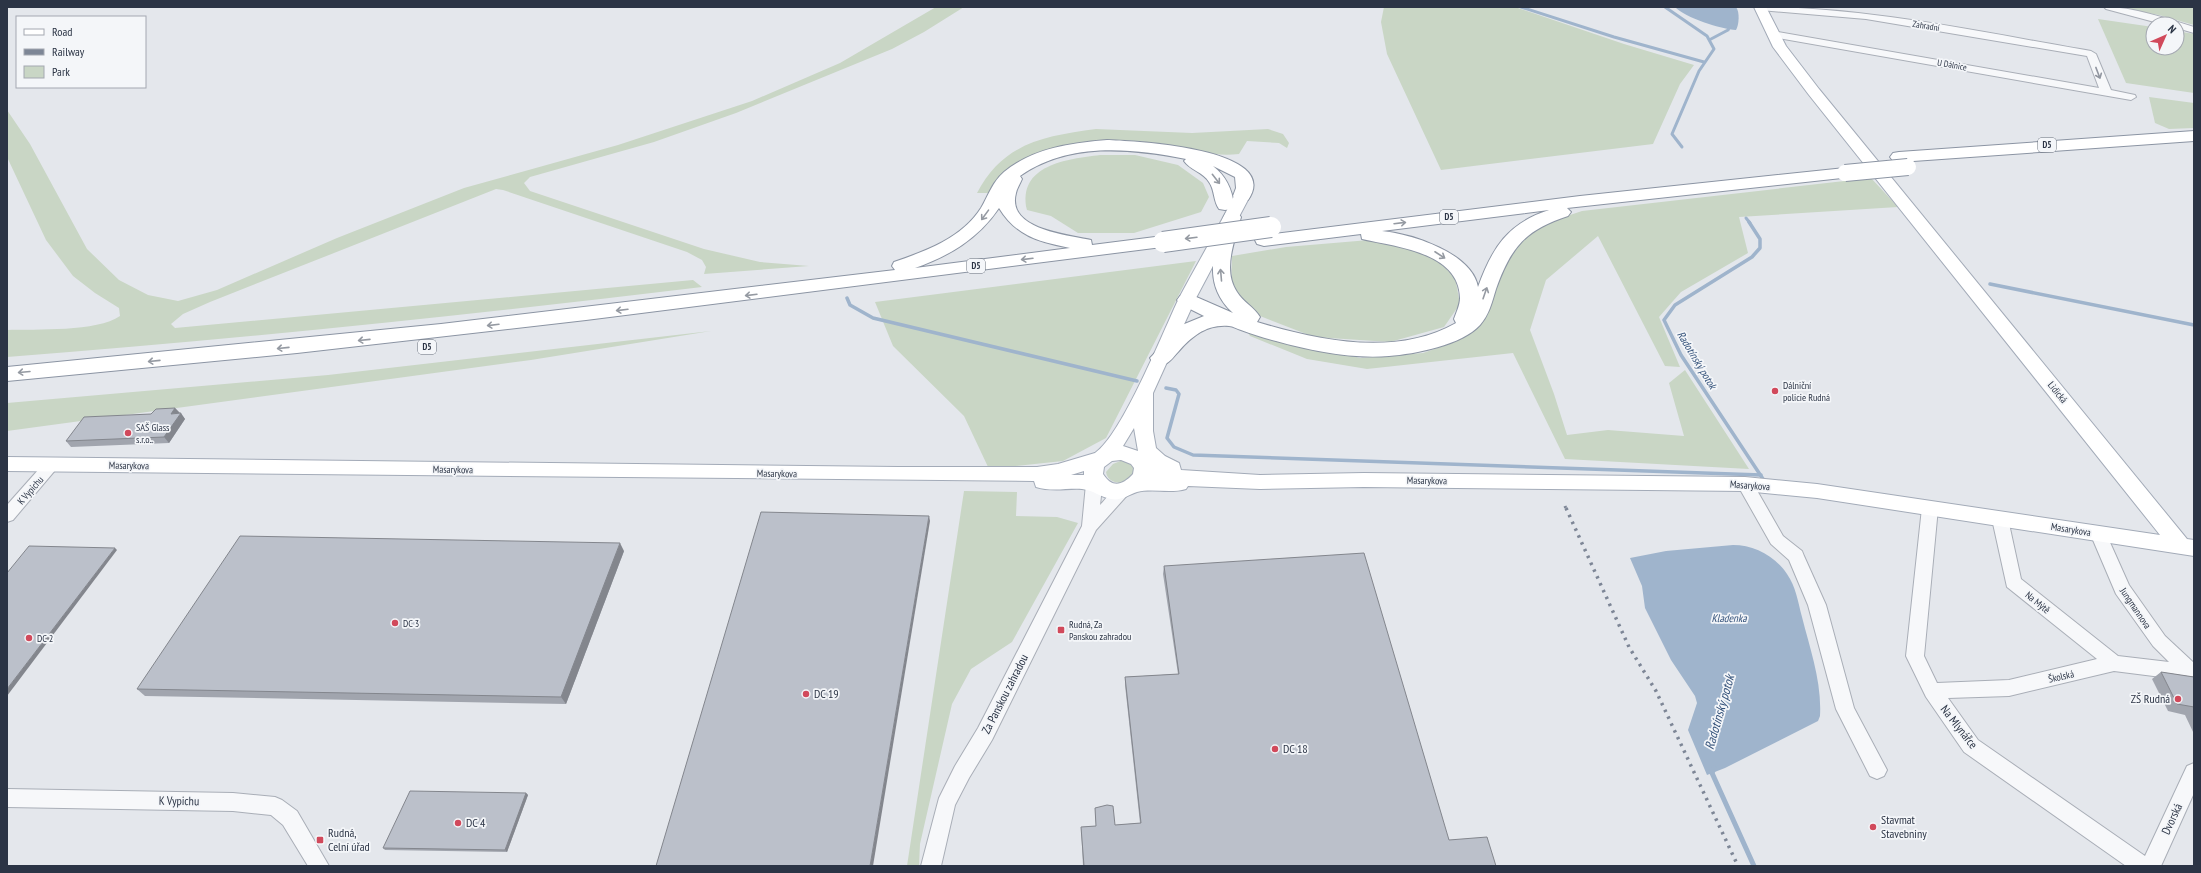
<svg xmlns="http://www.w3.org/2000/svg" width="2201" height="873" font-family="'PT Sans Narrow',sans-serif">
<rect width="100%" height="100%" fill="#e4e7ec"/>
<!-- green -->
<g fill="#c9d6c5">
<path d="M936,7H964L924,32L892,49L736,113L654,142L530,177L524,183L530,191L704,249L760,262L809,266L704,274L706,267L702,260L687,252L503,190L496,189L210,302L183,314L171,324L175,328L693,280L702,287C470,315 239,339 7,357V330C36,329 97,332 120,316L119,308L95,293L73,276L46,240L7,157V110L30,144L87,249L119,280L148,295L178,301L217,290L337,238L464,188L618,145L752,101L840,63Z"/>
<path d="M1384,7H1515L1624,44L1694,65L1680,84L1653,144L1441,170L1387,54L1381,22Z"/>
<path d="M2114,7H2194V25L2159,15Z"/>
<path d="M2098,19L2153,27V48H2177V31L2194,34V93L2126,83Z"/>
<path d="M2149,97L2194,103V128L2169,129L2155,123Z"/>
<path d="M1096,129L1192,133L1268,129L1283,134L1289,143L1287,148L1279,143L1247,141L1239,154C1213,157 1201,150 1176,146C1135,139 1095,138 1055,148C1044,151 1030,154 1021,162C1010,170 1001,183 992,193H977C1003,143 1044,136 1096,129Z"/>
<path d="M1100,155H1135L1178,165L1203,183L1209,197L1201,212L1134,233H1078L1051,216L1027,210C1017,165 1067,159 1100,155Z"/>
<path d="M1871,178L1898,207L1739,217L1748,253L1681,292L1659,317L1680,367L1665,366L1598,236L1546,280L1530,330L1554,394L1567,435L1608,430L1684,436L1669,383L1685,370L1749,469L1565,459L1513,353L1367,369L1307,359L1250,336L1246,329L1360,358L1423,353L1449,344L1469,332L1512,246L1534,227L1582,211Z"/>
<path d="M1381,239L1429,253L1455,277L1460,304L1444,327L1390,342L1314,337L1260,316L1231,290L1232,256L1286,247Z"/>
<path d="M1196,261L1106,438L1063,461L989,469L964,416L893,346L875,302Z"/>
<path d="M711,331L531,360L7,431V403L328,375Z"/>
<path d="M1123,460C1131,462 1134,465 1136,474L1123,483C1116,483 1107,481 1106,472L1113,464Z"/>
<path d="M964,491L1017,492L1016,516L1057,517L1078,523L1012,642L971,669L952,704L920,844L919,866H907Z"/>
</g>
<!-- water -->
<g fill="#9fb4cc">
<path d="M1675,7H1736C1740,12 1739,25 1736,30C1721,29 1685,18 1675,7Z"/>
<path d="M1733,545C1754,545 1775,556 1787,574C1796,587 1798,602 1802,617C1810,649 1822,682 1820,716L1818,721L1725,768L1707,775L1688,730L1697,703L1695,696L1671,660L1645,608L1642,586L1630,558L1666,551Z"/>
</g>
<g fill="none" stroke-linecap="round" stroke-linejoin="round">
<!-- stream-far2 -->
<g stroke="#9fb4cc" stroke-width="3">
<path d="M1521,7L1614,37L1704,62"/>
<path d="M1665,7L1707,36L1714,49L1699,71L1672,134L1682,147"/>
<path d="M1711,39L1728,30L1730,26"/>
<path d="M1746,218L1750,223"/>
</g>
<!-- stream-far1 -->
<g stroke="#9fb4cc" stroke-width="3.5">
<path d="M1749,222L1760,239V248L1752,257L1675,305L1664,320L1681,355L1763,479"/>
<path d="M1990,284L2194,325"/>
<path d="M847,298L850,305L873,318L1137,381"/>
<path d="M1166,388L1176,390L1179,394L1167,438L1174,447L1193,455L1761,475"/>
</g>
<!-- stream -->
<path stroke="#9fb4cc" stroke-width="5" d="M1714,768L1712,773L1754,866"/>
<!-- minor casing -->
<g stroke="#a9aeb7" stroke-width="2">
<g id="minor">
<path d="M1755,7C1868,7 1980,32 2091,51L2096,54L2111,90L2135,95L2136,97L2131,100L1772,37L1767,34L1772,31L2099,88L2087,56L1866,19L1760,10Z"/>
<path d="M2104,7C2134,7 2165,18 2194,27V33L2177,28V24H2162L2106,9Z"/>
<path d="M52,458L57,460L60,464L57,468L13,520L7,522V505L47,460Z"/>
<path d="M1097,477L1103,479L1105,483L1102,487L1100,505C1108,497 1116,483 1129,487L1131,491L1096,530L992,740L969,778L955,805L941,866H921L939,798L955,766L978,728L1082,526L1086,484L1088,480Z"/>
<path d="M1745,478L1751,480L1783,536L1802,551L1804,556L1826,605L1854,708L1887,770L1884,776L1877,779L1870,776L1836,709L1808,605L1789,560L1771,544L1737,484L1739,480Z"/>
<path d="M1930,502L1936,504L1938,508L1924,656L1937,683L2009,680L2097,659L2007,587L1992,519L1994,515L2000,513L2006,515L2008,519L2021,579L2118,656L2169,662L2153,646L2116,594L2090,533L2092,529L2098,527L2104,529L2129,585L2165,636L2194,663L2193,681L2114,671L2009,696L1948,698L1978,740L2145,856L2187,766L2194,763V793L2161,866H2126L1964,752L1926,697L1906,656L1922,508L1924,504Z"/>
<path d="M7,789L233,793L275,797L282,800L297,811L329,866H308L283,825L271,815L233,811L7,807Z"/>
</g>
</g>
<!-- major casing -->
<g stroke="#a3abb8" stroke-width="2">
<path id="major" d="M1754,7H1766L1786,46L1819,89L2187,539L2194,540V556L1817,498L1745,491L1364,487L1260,489L1188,486L1186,489C1170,494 1153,488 1137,492C1128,495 1121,501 1111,499C1100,497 1093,490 1082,489C1067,488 1051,492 1036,487L1034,481L7,471V457L898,467H1037L1058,464L1095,453C1122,435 1163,332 1179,298C1197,264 1217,231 1234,196L1237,193H1247L1250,196L1196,298L1153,393V431L1156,448L1165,456L1179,463L1181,470L1260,475L1364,473L1745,477L1817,484L2160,535L1809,95L1773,47ZM1134,428L1138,451L1123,446ZM1121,460L1131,464L1134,468L1133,474C1122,486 1112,488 1103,474L1104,467L1112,461ZM1084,471V475H1071Z"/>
</g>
<!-- highway casing -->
<g stroke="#8b94a3" stroke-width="2">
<g id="highway">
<path d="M2194,131V141L1899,162L1893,161L1890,157L1893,153L1899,152Z"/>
<path d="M1107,140C1133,141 1284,148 1248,200L1242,201L1236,200L1233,196L1236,188L1235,177L1213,166C1226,176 1232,189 1234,205L1231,209L1225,210L1219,209C1213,201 1215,190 1209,182C1203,172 1190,170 1184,161L1186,159C1130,148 1069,142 1020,176L1022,179C1020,184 1017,188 1016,193C1006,230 1069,235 1091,240L1092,245L1163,236L1170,238L1172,242L1170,246L586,320L297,353L7,381V367L441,324L895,270L892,266L894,262C926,251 962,238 981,208C988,196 993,181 1004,172C1033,148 1071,143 1107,140ZM999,208C1016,236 1039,242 1070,248L915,268C949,256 978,239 999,208Z"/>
<path d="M1845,168L1851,169L1854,173L1851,177L1567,208L1571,212L1568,216C1525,230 1511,247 1496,289C1492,302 1489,315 1480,325C1462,345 1415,354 1389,356C1352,359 1312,351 1276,341C1264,338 1252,334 1241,330C1237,329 1233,326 1229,326C1207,324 1192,336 1178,352C1175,355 1171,361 1167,363C1163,366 1158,364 1153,363L1150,358L1182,325L1204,316L1180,304L1177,300L1180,296L1187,294L1194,296L1233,313C1209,291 1210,266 1218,236C1220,229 1221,220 1226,213L1232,212L1238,213L1241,217C1235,240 1222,270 1237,292C1243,302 1254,307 1260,317L1257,322C1320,341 1396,357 1456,323L1454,319C1456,313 1460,305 1460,298C1459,252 1396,247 1362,239L1361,234L1264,246L1257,244L1255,240L1257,236L1580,196ZM1549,210C1508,223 1492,248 1478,287C1472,253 1412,234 1382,231Z"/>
</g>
</g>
<!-- minor -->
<use href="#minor" fill="#f7f8fa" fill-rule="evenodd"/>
<!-- major -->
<use href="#major" fill="#fff" fill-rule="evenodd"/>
<!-- highway -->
<use href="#highway" fill="#fff" fill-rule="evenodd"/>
<!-- rail-far1 -->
<path stroke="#7d8696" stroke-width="3" stroke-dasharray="2 3.5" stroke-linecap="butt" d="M1565,506L1566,509"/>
<!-- rail -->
<path stroke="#7d8696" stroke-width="3.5" stroke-dasharray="2.5 5" stroke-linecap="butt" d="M1566,508L1629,647L1656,691L1738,866"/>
<!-- highway-bridge-far1 casing -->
<g stroke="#8b94a3" stroke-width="18" stroke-linecap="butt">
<path id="highway-bridge-far1" d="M1845,173L1908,167"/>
</g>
<!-- highway-bridge casing -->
<g stroke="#8b94a3" stroke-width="22" stroke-linecap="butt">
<path id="highway-bridge" d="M1163,242L1271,227"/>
</g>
<!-- highway-bridge-far1 -->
<use href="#highway-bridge-far1" stroke="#fff" stroke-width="16"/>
<!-- highway-bridge -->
<use href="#highway-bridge" stroke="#fff" stroke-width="20"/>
</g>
<!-- wall -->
<g fill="#a1a5ae">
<path d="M175,408L185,419L169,443L71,447L66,441L151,414Z"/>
<path d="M624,551L566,704L145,696L137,689Z"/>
<path d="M1164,566L1449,840L1496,866H1083L1081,827L1096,826L1095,808L1115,825L1140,823L1125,685V677L1178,674L1163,574Z"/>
<path d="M2161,672L2194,677V734L2185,715L2168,711L2152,679Z"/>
<path d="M526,793L528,795L507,852L385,850L383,848Z"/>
</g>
<!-- shaded-wall -->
<g fill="#83868d">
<path d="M175,408L180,413L171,414Z"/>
<path d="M181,413L185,419L169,443L164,437Z"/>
<path d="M929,516L930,521L873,866H870Z"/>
<path d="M620,543L624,551L566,704L561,697Z"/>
<path d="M115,548L117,550L7,696V689Z"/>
<path d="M526,793L528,795L507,852L505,850Z"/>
</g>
<!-- building -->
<g fill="#bbc0ca" stroke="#83868d">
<path d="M175,408L171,414L181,413L164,437L66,441L84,417L151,414L156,409Z"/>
<path d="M761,512L929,516L870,866H656Z"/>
<path d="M240,536L620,543L561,697L137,689Z"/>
<path d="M29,546L115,548L7,689V573Z"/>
<path d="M1364,553L1449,840L1487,837L1496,866H1084L1081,827L1096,826L1095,808L1107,805L1113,806L1115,825L1141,823L1125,677L1179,674L1164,566Z"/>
<path d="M2161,672L2194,677V707L2177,704Z"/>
<path d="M410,791L526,793L505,850L383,848Z"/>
</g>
<!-- one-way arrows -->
<defs><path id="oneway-shaft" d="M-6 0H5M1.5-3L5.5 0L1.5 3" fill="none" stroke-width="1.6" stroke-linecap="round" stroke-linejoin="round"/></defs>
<use stroke="#9196a0" href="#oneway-shaft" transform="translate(2098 73) rotate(69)"/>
<g stroke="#959aa2">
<use href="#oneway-shaft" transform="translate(1216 179) rotate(52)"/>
<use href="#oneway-shaft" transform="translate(985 215) rotate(126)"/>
<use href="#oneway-shaft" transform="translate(1400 223) rotate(-7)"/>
<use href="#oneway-shaft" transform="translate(1191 238) rotate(173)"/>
<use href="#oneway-shaft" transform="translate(1440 255) rotate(33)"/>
<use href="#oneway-shaft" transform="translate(1027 259) rotate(173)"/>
<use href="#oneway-shaft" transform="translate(1221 275) rotate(-95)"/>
<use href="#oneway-shaft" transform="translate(1485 293) rotate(-71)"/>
<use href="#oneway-shaft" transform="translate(751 295) rotate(173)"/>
<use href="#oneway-shaft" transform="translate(622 310) rotate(173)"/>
<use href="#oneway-shaft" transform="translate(493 325) rotate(173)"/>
<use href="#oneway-shaft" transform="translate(364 340) rotate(174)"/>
<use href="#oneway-shaft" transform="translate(283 348) rotate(174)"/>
<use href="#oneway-shaft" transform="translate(154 361) rotate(174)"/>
<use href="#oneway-shaft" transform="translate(24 372) rotate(175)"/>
</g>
<!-- markers -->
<g fill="#d1495b" stroke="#f4f6f9" stroke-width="1.5">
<circle cx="1775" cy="391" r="4"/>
<circle cx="128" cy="433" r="4"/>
<circle cx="395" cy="623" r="4"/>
<rect x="1057" y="626" width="8" height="8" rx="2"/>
<circle cx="29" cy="638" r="4"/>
<circle cx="806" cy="694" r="4"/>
<circle cx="2178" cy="699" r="4"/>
<circle cx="1275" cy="749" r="4"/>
<circle cx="458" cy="823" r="4"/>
<circle cx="1873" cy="827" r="4"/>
<rect x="316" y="836" width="8" height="8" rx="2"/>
</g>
<g text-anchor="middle" stroke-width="3.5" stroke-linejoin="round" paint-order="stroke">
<!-- far-street labels -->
<g font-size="9" fill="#2b3445" stroke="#f4f6f9">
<text transform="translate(1926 26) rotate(9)" y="3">Zahradní</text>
<text transform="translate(1952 65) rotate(10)" y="3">U Dálnice</text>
</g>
<!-- shield labels -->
<g fill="#f4f6f9" stroke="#676e7b" stroke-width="1">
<rect x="2038" y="138" width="18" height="14" rx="3"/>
<rect x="1440" y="210" width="18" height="14" rx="3"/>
<rect x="967" y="259" width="18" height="14" rx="3"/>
<rect x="418" y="340" width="18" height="14" rx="3"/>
</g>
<g font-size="9" font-weight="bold" fill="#2b3445">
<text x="2047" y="148">D5</text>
<text x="1449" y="220">D5</text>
<text x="976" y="269">D5</text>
<text x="427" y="350">D5</text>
</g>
<!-- poi labels -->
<g font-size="10" fill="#2b3445" stroke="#f4f6f9" text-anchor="start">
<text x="1783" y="389">Dálniční<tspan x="1783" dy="12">policie Rudná</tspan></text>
<text x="136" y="431">SAŠ Glass<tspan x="136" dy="12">s.r.o..</tspan></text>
<text x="403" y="627">DC 3</text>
<text x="1069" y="628">Rudná, Za<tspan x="1069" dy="12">Panskou zahradou</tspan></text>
<text x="37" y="642">DC 2</text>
</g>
<!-- street labels -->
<g font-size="10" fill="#2b3445" stroke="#f4f6f9">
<text transform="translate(2058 392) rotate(51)" y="4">Lidická</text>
<text transform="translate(129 465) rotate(1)" y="4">Masarykova</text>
<text transform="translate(453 469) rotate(1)" y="4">Masarykova</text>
<text transform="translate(777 473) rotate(1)" y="4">Masarykova</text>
<text transform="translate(1427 480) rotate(1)" y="4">Masarykova</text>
<text transform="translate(1750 485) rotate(4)" y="4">Masarykova</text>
<text transform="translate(30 490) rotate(-49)" y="4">K Vypichu</text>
<text transform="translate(2071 529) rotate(9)" y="4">Masarykova</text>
<text transform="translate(2038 602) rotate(39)" y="4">Na Mýtě</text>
<text transform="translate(2136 608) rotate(56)" y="4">Jungmannova</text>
<text transform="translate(2061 676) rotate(-13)" y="4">Školská</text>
</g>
<!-- water labels -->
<g font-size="11" font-style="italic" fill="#34527a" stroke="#f4f6f9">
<text transform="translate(1697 360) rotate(59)" y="4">Radotínský potok</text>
<text x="1729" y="622">Kladenka</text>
</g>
<!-- near-poi labels -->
<g font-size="12" fill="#2b3445" stroke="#f4f6f9" text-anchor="start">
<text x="814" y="698">DC 19</text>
<text x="2170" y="703" text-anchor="end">ZŠ Rudná</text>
<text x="1283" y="753">DC 18</text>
<text x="1881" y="824">Stavmat<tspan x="1881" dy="14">Stavebniny</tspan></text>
<text x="466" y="827">DC 4</text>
<text x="328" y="837">Rudná,<tspan x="328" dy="14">Celní úřad</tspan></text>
</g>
<!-- near-street labels -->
<g font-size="12" fill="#2b3445" stroke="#f4f6f9">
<text transform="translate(1005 694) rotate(-63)" y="4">Za Panskou zahradou</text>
<text transform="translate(1959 727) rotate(52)" y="4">Na Mlynářce</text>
<text transform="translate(179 801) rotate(1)" y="4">K Vypichu</text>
<text transform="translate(2172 819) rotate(-65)" y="4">Dvorská</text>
</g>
<!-- near-water labels -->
<g font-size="13" font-style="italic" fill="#34527a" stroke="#f4f6f9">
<text transform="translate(1719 712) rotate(-74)" y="5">Radotínský potok</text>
</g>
</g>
<!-- border -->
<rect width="2201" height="873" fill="none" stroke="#2b3445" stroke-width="16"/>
<!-- legend -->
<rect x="16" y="16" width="130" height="72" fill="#f4f6f9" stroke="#a4a8b1"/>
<rect x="24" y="29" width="20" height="6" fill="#ffffff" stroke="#a4a8b1"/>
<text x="52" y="36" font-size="12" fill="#2b3445">Road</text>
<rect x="24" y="49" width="20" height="6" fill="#7d8696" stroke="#a4a8b1"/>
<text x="52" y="56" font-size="12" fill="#2b3445">Railway</text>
<rect x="24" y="66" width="20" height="12" fill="#c9d6c5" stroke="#a4a8b1"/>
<text x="52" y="76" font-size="12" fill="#2b3445">Park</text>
<!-- north arrow -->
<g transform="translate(2165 36) rotate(45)"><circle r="19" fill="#f4f6f9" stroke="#a4a8b1"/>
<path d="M0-3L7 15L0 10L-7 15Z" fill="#d1495b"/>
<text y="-6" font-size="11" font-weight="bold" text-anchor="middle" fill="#2b3445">N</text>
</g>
</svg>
